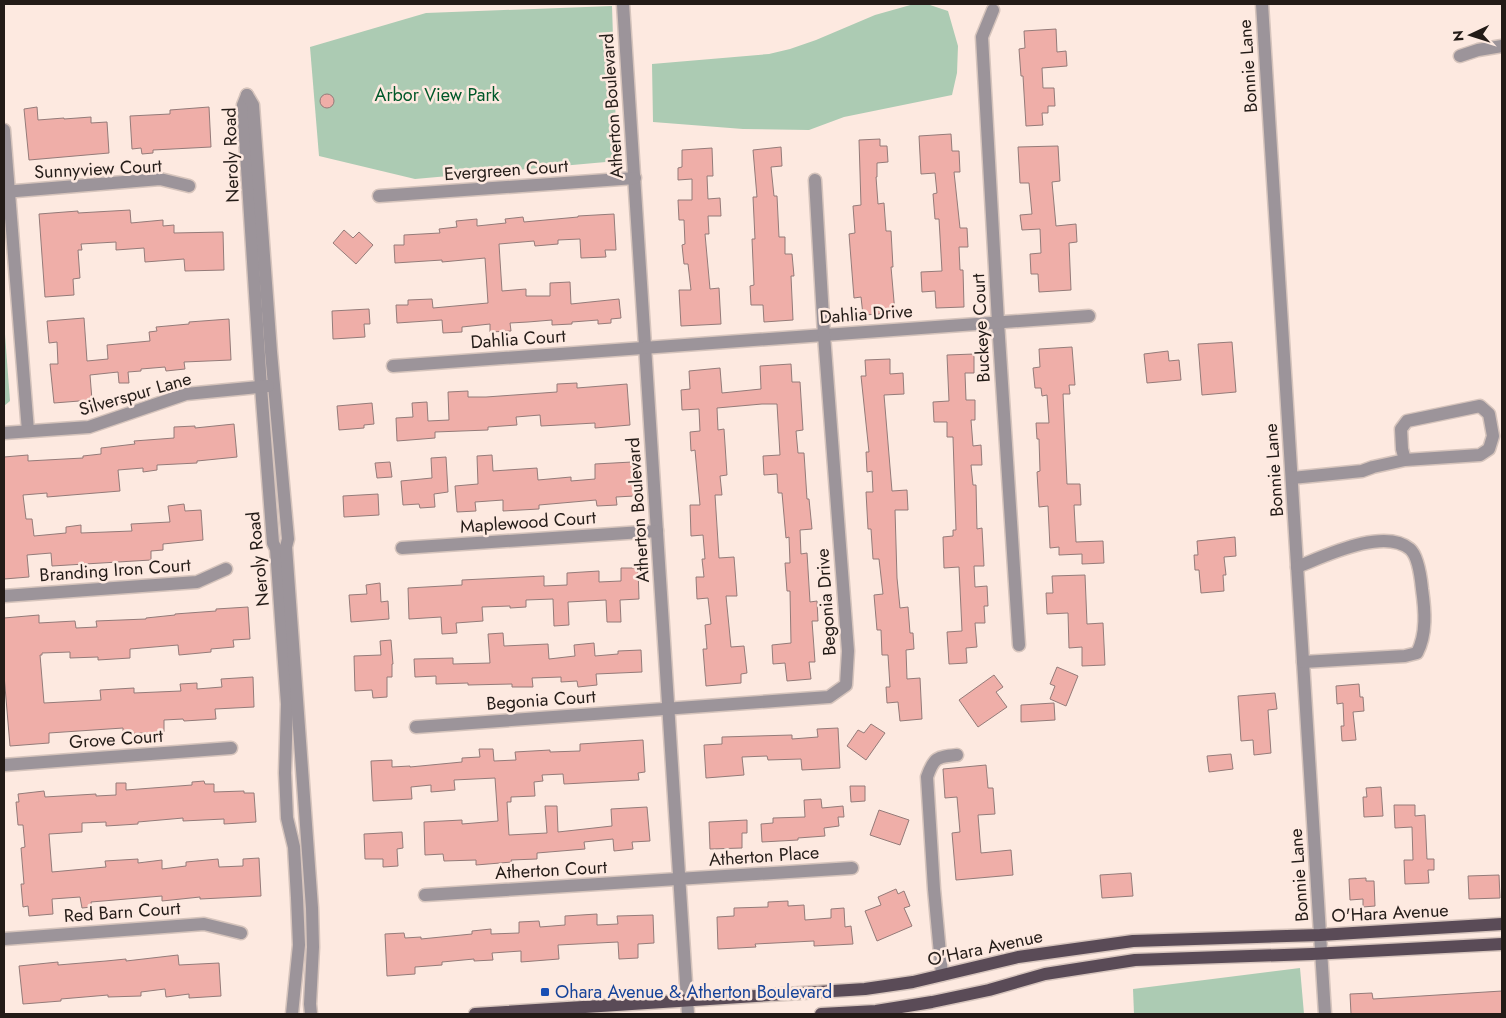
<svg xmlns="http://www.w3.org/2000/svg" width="1506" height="1018" font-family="Jost,sans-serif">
<rect width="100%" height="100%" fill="#fde9e0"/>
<!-- green -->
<g fill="#accbb3">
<path d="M914,4H927L948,11L958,46L957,73L952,95L844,117L809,130L743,129L653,122L652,64L769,54L790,49L816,40L875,15Z"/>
<path d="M612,6L617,161L415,179L319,156L310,47L426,13Z"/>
<path d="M4,321L10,401L4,406Z"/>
<path d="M1300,968L1304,1014H1134L1133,989Z"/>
</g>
<!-- building -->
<g fill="#efaea8" stroke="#947b79">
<path d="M1056,29L1057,52L1066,51L1067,66L1042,68L1043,88H1054L1055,106H1048V113H1042L1043,125L1026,126L1023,76H1021L1019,49L1025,48L1024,31Z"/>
<circle cx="327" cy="101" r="7"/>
<path d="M37,107L38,120L64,118V119L91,117V123L107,122L109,153L29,160L24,109Z"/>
<path d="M209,107L211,147L153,150V153L142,154L141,148L132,149L130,116L170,114V110Z"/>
<path d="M951,134L952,151H959L960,172H954L960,228H967L968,247H959L960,270H963L964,307L936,308L935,291L922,292L921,272L942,271L939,219H935L933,194L937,193L935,173L921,174L919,136Z"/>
<path d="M880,139V146H887L888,162L877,163V177H876L878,204L884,203L886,231H891L893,267H891L895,313L863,315L861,297L854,298L849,234L855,233L853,206L861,205L859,140Z"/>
<path d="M1058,146L1060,181L1052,182L1056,226L1076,224L1077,242L1069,243L1071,290L1039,292L1038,274H1031L1030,254L1041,253L1040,229L1022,230L1020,215L1032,214L1029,183H1020L1018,147Z"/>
<path d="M781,147L782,166L771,167L774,196H777L779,237H785V254H792L794,276H791L793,320L764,322L763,305H751L750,286L754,285L752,239H755L753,197H757L753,150Z"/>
<path d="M712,148L713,176H707L708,199L720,198L721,216H708L709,234H705L710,289L719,288L721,324L681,326L679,290H691L688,264H684L682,245L685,244L684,220H679L678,200H692V179L678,180V168L682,167V150Z"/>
<path d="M130,210L131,223L163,220V226L174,225V233L223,232L224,270L185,271L184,259L145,262L144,248L116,250V242L81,244L82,250H78L80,278L73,279L74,295L45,297L39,214L78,211V213Z"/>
<path d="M614,214L616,250H605L606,257L581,258L580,239L558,240V244L535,246L534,241L499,244L502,291L526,289V296H550V283L570,282L571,304L619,299L621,318L611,319V323L598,324V320L572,322V324L552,325V320L528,322L510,323L511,331L490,332V324L462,327V332L443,333L442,320L397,323L396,305H408V300L432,299L433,308L488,303L485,258L442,262V260L395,263L394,245H404V235L440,233L439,229L457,227L456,221L477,219V226L506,223L505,219L523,217L524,222L578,217V216Z"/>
<path d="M344,230L353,238L359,232L373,245L356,264L333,243Z"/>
<path d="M369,309L370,324H364L365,337L333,339L332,311Z"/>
<path d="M84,318L87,361L108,359L107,345L150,341L149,332L157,331L156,327L189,324V322L229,319L231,360L184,362L185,369L166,371L165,367L141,369V371L128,372L129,383H119L118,372L90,375L92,400L54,403L50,364H58L57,342L49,343L47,321Z"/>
<path d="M1232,342L1236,392L1202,395L1198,344Z"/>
<path d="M1072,347L1075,385H1069L1070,394H1063L1067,484H1080L1081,505H1074L1076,542L1103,541L1104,563L1082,564V554L1059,555V547L1050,548L1048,506L1039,507L1037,472L1040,471L1039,439H1037L1036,423H1049L1047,395L1042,396L1041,388H1035L1033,368L1040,367L1039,349Z"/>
<path d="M1168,351L1169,361L1179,360L1181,380L1147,383L1144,354Z"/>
<path d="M974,354V373H965L966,400H975V420H971L973,446L981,445L982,465H971L973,485H976L977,529L982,528L984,566H974L975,587L987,586L988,606H984L985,623H975L977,647L966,648L967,663L949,664L947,632L962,631L959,567L944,568L943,537L953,536V530H956L953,437H947V422H934L933,402L949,401L947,355Z"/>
<path d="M890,359V374L903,373L904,394L884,395L892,491L907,490L908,510H895L897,578L900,608L908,607L910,633H913L914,649L906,650L907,679L920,678L922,719L900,721L898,702L887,703L886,687H890L888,655H882L881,630H877L874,595L883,594L879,559H873L871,529H868L866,492H873L872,471L867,472L866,452H869L861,376H866L865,360Z"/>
<path d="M791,364L792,382H800L803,430L796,431L798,453H804L807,499H809L812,529L800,530L801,554L807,553L810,602L817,601L818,621H812L815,662H809L811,679L787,681L785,663L773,664L772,645L791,643L790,591H787L785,563H790L789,537L786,538L782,493H778L777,474L764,475L763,456L780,455L777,404H762L717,408L718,430L724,429L727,475L720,476L722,495H715L719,558L734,557L737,596H726L731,647L744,646L747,673L741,674V683L706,686L703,649H707L705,625L711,624L708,598L697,599L696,577H704L702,559H705L703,535L691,536L690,505H700L695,450L691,451L690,432L700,431L699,409L682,410L681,390L690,389L689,371L720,368L722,393L761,389L760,366Z"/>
<path d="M577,383V388L627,384L630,425L595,428V423L541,426L540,415L516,417L517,425L488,427V430L435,432V438L397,441L396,418L413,417L412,403L427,402L428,421L449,420L448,392L468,391V397H486L557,392V384Z"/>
<path d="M372,403L374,424L364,425V428L339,430L337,406Z"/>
<path d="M234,424L237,457L197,461V463L157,465V470L143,472V468L118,470L120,491L47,497V493L23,495L26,519H32L34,536L66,533V527L81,525V533L132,531L131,524L170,522L168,506L184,504L185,511L201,510L203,540L163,544V550L151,551V560L52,566L51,553L27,555L29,577L4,579V457L28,455V461L83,458V456L101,454V448L135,444L134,441L174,438V427L195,426V428Z"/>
<path d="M492,455L493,471L537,468L538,480L571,477V481L595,479V464L632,462L634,496L616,497L617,505L597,506L596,500L539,505V509L503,511V500L475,502L476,511L457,512L455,486L478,484L477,456Z"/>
<path d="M446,457L448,492L434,494L435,507L420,508L419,504L403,505L401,481L432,478L431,458Z"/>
<path d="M390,462L392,477L377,478L375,463Z"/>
<path d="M378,494L379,515L344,517L343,496Z"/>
<path d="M1235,537L1236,556L1224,557L1226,575H1223L1224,591L1201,593L1199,570H1195L1194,555H1198L1197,541Z"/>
<path d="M621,568H638L639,599L620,600L621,622H607L606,600L568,602L569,625L554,626L553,599L526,600V607L510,608V606L482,607L483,621L456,623L457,633L442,634L441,617L409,619L408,588L462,585V580L544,576V586L567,585V573L599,571V582L621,581Z"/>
<path d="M1085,575L1087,624L1103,623L1105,665L1082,666V647L1069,648L1068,613L1047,614L1046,593H1053L1052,576Z"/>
<path d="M380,583L381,602L388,601L389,619L351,622L349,595L367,594L366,585Z"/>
<path d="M248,607L250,639L233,640L234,647L211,649V652L179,655L178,645L130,649V658L98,660V657L70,658V652L42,653V655H40L44,703L101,700L100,690L134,688V693L181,691L180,684L197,683V689L222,687L221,679L253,677L254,707L215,709L216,719L184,721L183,719L164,720V732L123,734V728L49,733V743L10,746L4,675V618L39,615V623L75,621L76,628L97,627L96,621L146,619V618L175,615V614L216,611V609Z"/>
<path d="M503,633L504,646L548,644L549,659L575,656L574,645L594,643L595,656L618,654V651L641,650L642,672L596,674L597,685L578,687L577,681L561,682V677L532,678L533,687H512V684L468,685V683L436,684V676L415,677L414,659L453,658V664L490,663L488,634Z"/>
<path d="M391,640L393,664H392V677H387V697L373,698L372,690L355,691L354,656L381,655L380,641Z"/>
<path d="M1057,667L1078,676L1066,706L1050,699L1055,686L1050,684Z"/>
<path d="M994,675L1003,687L996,692L1007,707L978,727L959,700Z"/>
<path d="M1359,684L1360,697H1363L1364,711L1353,712L1356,740L1342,741L1341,726H1344L1343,703L1337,704L1336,686Z"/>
<path d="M1275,693L1277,709L1268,710L1271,753L1254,755L1253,740L1241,741L1238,696Z"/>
<path d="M1054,703L1055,720L1021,722V705Z"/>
<path d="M871,724L885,733L866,760L847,746L858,730L864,733Z"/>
<path d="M838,728L840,768L802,770L801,759L768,760L767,756L742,757L744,775L706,778L704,745L722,744V737L792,735V739L818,737L817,729Z"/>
<path d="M643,740L645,772L638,773L639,780L564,784L563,774L542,775L543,781L534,782L535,796L511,797V802H507L509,835L547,833L545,806H557L558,832L612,826L611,809L647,807L650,841L632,842L633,849L614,851L613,839L584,842L585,849L537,853V859L511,860L512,862L476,865V860L444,861L443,854L425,855L424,822L462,820V824L498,821L495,778L454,780L455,790L431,792V785L411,787L412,799L373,801L371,761L392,760V767L410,766V767L462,762V758L480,757L479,749H493L494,761L516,760L515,752L550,750V752L580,751V744Z"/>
<path d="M1231,754L1233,769L1209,772L1207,756Z"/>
<path d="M986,765L988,788H993L995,814L978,815L981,853L1011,850L1013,875L956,880L952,833L960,832L957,797L945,798L943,769Z"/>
<path d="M204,781L205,784H214V792L244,791V793H254L256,822L224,824V819L183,821V818L138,822V824L106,826V822L82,823V832L49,834L52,872L106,867L105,861L138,859V863L162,860V869L186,866V862L218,859L219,867L243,866V859L259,858L261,896L200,899V897L162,901V896L91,902L92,907L82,908L80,897L52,899L53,914L29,916L28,906L23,907L21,884H24L21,848L25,847L23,825H18L16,802H19L18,794L44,791L45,797L96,794V796L116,795V783H126V790L192,785V782Z"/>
<path d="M850,786H865V801L851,802Z"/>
<path d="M1381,787L1383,816L1364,817L1363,797H1367L1366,788Z"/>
<path d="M821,799L822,808L843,806L844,817H838L839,826L824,828L825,836L798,838V840L762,842L761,824L773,823V818L805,817L804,800Z"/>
<path d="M1394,805H1415V816L1425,815L1427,859H1434V870H1428L1429,883L1405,884L1404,860H1413L1412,827L1395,828Z"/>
<path d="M879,810L909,820L900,845L870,835Z"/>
<path d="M747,820V833H742V848L710,849L709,822Z"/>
<path d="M402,832L403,848L397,849L398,866L383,867V859H365L364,834Z"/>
<path d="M1131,873L1133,896L1102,898L1100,875Z"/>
<path d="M1499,875L1500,898L1469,899L1468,876Z"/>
<path d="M1366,878V881H1374L1375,906L1363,907V899L1350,900L1349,879Z"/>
<path d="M896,889L898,894L904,891L910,906L904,908L912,926L877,941L865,911L881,905L878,897Z"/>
<path d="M788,901V906L804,905L805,920L831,918V909L844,908L845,927L851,926L853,944L814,946V941L755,944L756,947L718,949L717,917L734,916V908L768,907V902Z"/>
<path d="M597,914V925L618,924L617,916L653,915L654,943L638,944V958L619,959L618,942L558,945L559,959L521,962V951L492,953L493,960L474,961V959L442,962V965L415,967V974L387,976L385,934L404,933L405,938L421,937V939L472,934V931L491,929V934L519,933V922L539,921L540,927L565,925V916Z"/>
<path d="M178,955L179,965L219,963L221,996L189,998V994L166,997L165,989L141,992V996L108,997V995L61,999V1001L23,1004L19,966L58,962V965L106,961L126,959V961Z"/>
<path d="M1502,991V1014H1351L1350,994L1372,993L1373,999Z"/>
</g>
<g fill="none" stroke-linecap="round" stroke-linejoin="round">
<!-- minor casing -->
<g stroke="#d6c4bc" stroke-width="15">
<g id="minor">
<path d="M623,4L688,1014"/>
<path d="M1262,4L1325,1014"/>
<path d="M993,10L982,37L998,322L1019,645"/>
<path d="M1460,56L1478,50L1502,46"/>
<path d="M247,95L243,105L261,387L273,543L276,549L287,704L285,773L287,818L294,847L297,898L299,945L292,1014"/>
<path d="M247,95L253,105L271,352L288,539L286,547L312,908L313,947L310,1004L311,1014"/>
<path d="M4,130L28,431"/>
<path d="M4,192L160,179L189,186"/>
<path d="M379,196L635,178"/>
<path d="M393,366L1089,316"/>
<path d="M4,433L89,427L186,394L268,386"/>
<path d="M1292,478L1362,471L1373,467L1405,460L1480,455L1489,449L1493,436L1489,414L1480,406L1407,421L1401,429L1402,449L1405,460"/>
<path d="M402,548L657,531"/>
<path d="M1297,567C1325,556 1384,527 1410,549C1418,556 1421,579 1422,589C1425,610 1427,634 1417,653L1405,656L1303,662"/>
<path d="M4,596L197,582L226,569"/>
<path d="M416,727L829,697L846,685L848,651L824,335L815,180"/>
<path d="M4,765L231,748"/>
<path d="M425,895L852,868"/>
<path d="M4,939L204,924L241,933"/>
<path d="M942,975L934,889L927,777C934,757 937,757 957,755"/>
</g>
</g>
<!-- major casing -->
<g stroke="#d6c4bc" stroke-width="15">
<g id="major">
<path d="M475,1014L865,989L913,982L1018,957L1133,941L1320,935L1502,924"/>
<path d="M821,1014L876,1011L932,1002L989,990L1045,974L1135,960L1312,954L1502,944"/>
</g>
</g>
<!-- minor -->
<use href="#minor" stroke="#9c949a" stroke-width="12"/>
<!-- major -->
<use href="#major" stroke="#5a4b57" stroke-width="12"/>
</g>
<!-- markers -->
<rect fill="#1a4fb4" stroke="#fde9e0" stroke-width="2" x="540" y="987" width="10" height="10" rx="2.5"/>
<g text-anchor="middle" stroke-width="5" stroke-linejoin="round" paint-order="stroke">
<!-- street labels -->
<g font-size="18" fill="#231b17" stroke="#fde9e0">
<text transform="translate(1248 66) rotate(-94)" y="6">Bonnie Lane</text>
<text transform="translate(612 106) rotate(-94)" y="6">Atherton Boulevard</text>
<text transform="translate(231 155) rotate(-92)" y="6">Neroly Road</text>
<text transform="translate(98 169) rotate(-3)" y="6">Sunnyview Court</text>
<text transform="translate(506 170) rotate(-4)" y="6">Evergreen Court</text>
<text transform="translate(866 314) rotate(-4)" y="6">Dahlia Drive</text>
<text transform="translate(981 328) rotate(-93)" y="6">Buckeye Court</text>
<text transform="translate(518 339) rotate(-4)" y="6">Dahlia Court</text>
<text transform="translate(135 394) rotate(-16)" y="6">Silverspur Lane</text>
<text transform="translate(1274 470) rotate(-94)" y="6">Bonnie Lane</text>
<text transform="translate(638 510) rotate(-94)" y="6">Atherton Boulevard</text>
<text transform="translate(528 522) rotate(-4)" y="6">Maplewood Court</text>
<text transform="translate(258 559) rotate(-96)" y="6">Neroly Road</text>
<text transform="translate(115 570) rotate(-4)" y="6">Branding Iron Court</text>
<text transform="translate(826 602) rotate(-94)" y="6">Begonia Drive</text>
<text transform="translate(541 700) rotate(-4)" y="6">Begonia Court</text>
<text transform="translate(116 739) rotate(-4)" y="6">Grove Court</text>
<text transform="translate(764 856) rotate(-4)" y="6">Atherton Place</text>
<text transform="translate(551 870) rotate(-3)" y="6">Atherton Court</text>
<text transform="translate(1299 875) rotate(-94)" y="6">Bonnie Lane</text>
<text transform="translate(122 912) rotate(-4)" y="6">Red Barn Court</text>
<text transform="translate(1390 913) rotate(-3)" y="6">O'Hara Avenue</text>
<text transform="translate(985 948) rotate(-12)" y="6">O'Hara Avenue</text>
</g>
<!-- park labels -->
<g font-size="18" fill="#005829" stroke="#fde9e0">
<text x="437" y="101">Arbor View Park</text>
</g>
<!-- transit labels -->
<g font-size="18" fill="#164399" stroke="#fde9e0" text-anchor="start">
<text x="555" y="998">Ohara Avenue &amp; Atherton Boulevard</text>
</g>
</g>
<!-- border -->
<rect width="1506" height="1018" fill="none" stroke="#231b17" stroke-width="10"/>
<!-- north arrow -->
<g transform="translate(1471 35) rotate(266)" stroke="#fde9e0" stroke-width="4" paint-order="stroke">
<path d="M0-4L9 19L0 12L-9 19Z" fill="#231b17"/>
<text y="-8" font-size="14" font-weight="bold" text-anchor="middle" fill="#231b17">N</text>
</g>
</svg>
